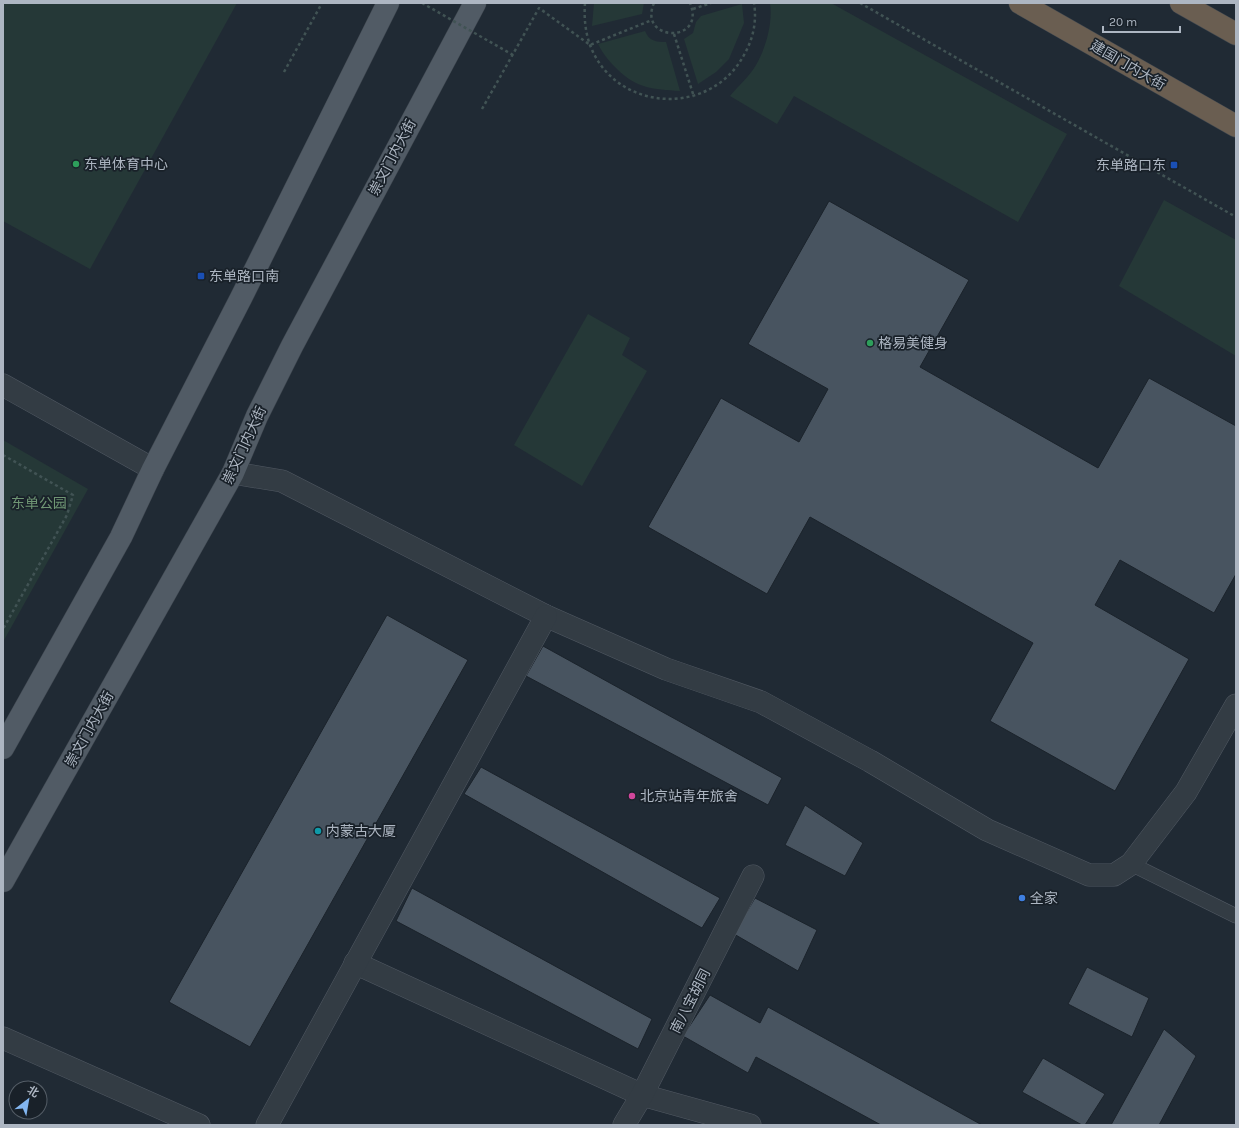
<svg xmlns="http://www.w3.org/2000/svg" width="1239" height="1128" font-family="Karla,'Noto Sans SC',sans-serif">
<rect width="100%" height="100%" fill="#202a34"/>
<!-- green -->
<g fill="#253837">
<path d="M3,3H237L90,269L3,221Z"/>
<path d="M594,3H644L642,14L592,26Z"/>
<path d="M770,3H831L1067,134L1018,222L794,96L777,124L730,96C738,86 750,76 756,65C766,48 773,22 770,3Z"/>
<path d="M742,4L744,23L729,59L716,72L698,84L684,39L693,33L696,22L701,16Z"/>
<path d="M645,31C649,41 656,42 666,42L680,91C653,89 637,89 617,69C609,61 603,54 598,44Z"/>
<path d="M1164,200L1236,240V356L1119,286Z"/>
<path d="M588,314L630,338L622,355L647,371L582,486L514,445Z"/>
<path d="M3,440L88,489L3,642Z"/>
</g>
<!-- building -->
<g fill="#485460" stroke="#1b232b">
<path d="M829,201L969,280L920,367L1098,468L1149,378L1236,426V574L1214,613L1120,560L1095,605L1189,659L1115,791L990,721L1033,643L810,517L767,594L648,527L721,398L799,442L828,389L748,344Z"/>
<path d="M387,615L468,660L250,1047L169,1002Z"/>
<path d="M543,646L782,778L768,805L526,676Z"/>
<path d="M481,767L720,898L702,928L464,794Z"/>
<path d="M805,805L863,843L845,876L785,845Z"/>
<path d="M412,888L652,1019L638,1049L396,921Z"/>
<path d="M755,898L817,930L798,971L734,934Z"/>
<path d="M1087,967L1149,998L1132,1037L1068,1004Z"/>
<path d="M710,995L760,1023L768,1007L982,1125H881L756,1057L748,1073L683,1036Z"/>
<path d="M1164,1029L1196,1056L1159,1125H1111Z"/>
<path d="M1043,1058L1105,1094L1085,1125H1082L1022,1092Z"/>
</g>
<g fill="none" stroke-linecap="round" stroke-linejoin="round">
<!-- lane casing -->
<g stroke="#515963" stroke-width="15">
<path id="lane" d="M1131,864L1236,916"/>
</g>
<!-- street casing -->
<g stroke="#515963" stroke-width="23">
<g id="street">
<path d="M3,385L153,469"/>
<path d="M233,473L282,481L546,616L666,669L761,702L870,761L987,830L1089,875H1114L1131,864L1186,792L1236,705"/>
<path d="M355,963L642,1095L750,1125"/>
<path d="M3,1038L199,1125"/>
<path d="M267,1125L546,616"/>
<path d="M624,1125L642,1095L753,876"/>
</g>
</g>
<!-- primary casing -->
<g stroke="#3d454e" stroke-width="23">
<g id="primary">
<path d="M3,748L121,537L153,469L241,298L388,3"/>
<path d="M3,881L233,473L257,416L292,346L475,3"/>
</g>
</g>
<!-- highway casing -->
<g stroke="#3e464f" stroke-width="23">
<g id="highway">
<path d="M1020,3L1236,126"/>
<path d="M1181,3L1236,34"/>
</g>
</g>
<!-- path -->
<g stroke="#415354" stroke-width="2.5" stroke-dasharray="3 3" stroke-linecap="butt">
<path d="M585,3C584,17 585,31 590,45C615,112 710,118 744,55C753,39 757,22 754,3"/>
<path d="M654,3C637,42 707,44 690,3"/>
<path d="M860,3L1236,217"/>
<path d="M693,9L711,3"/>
<path d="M674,34L694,97"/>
<path d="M284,72L322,3"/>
<path d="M482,109L539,8L590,45L652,20"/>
<path d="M3,455L73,495L67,515L3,629"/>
</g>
<!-- lane -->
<use href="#lane" stroke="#333c44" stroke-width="14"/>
<!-- street -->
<use href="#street" stroke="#333c44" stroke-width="22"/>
<!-- primary -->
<use href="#primary" stroke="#515b65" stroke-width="22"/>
<!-- highway -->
<use href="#highway" stroke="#6a5e51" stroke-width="22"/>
<!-- path-bridge -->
<path stroke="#415354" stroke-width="2.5" stroke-dasharray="3 3" stroke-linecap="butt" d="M422,3L513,55"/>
</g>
<!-- markers -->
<g fill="#2e9e5b" stroke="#192129" stroke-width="1.5">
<circle cx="76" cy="164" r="4"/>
<circle cx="870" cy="343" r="4"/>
</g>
<g fill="#1a4fb4" stroke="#192129" stroke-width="1.5">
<rect x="1170" y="161" width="8" height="8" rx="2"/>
<rect x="197" y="272" width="8" height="8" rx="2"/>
</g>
<circle fill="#d1479c" stroke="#192129" stroke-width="1.5" cx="632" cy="796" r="4"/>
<circle fill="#0f9aa8" stroke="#192129" stroke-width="1.5" cx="318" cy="831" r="4"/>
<circle fill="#3f7fe0" stroke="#192129" stroke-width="1.5" cx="1022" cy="898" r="4"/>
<g text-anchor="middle" stroke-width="3.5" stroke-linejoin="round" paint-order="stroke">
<!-- street labels -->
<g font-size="14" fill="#adb6c2" stroke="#192129">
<text transform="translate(1128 65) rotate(30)" y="5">建国门内大街</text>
<text transform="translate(392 157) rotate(-62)" y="5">崇文门内大街</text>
<text transform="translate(244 445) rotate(-65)" y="5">崇文门内大街</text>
<text transform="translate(89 729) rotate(-61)" y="5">崇文门内大街</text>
<text transform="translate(690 1001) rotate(-63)" y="5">南八宝胡同</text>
</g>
<!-- poi labels -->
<g font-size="14" fill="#adb6c2" stroke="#192129" text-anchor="start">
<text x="84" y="169">东单体育中心</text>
<text x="1166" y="170" text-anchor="end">东单路口东</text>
<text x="209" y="281">东单路口南</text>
<text x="878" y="348">格易美健身</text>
<text x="640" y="801">北京站青年旅舍</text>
<text x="326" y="836">内蒙古大厦</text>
<text x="1030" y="903">全家</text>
</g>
<!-- park labels -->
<g font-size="14" fill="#6f9674" stroke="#192129">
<text x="39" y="508">东单公园</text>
</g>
</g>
<!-- border -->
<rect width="1239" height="1128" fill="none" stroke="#adb6c2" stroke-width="8"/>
<!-- north arrow -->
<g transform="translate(28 1100) rotate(31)"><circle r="19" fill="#192129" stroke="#545d66"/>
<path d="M0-3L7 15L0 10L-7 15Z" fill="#83b6f0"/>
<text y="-6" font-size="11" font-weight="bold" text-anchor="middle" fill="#adb6c2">北</text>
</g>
<!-- scale -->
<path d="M1103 26v6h77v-6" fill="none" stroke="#adb6c2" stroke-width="2"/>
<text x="1109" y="26" font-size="12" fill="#adb6c2" stroke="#192129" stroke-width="3" paint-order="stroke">20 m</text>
</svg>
